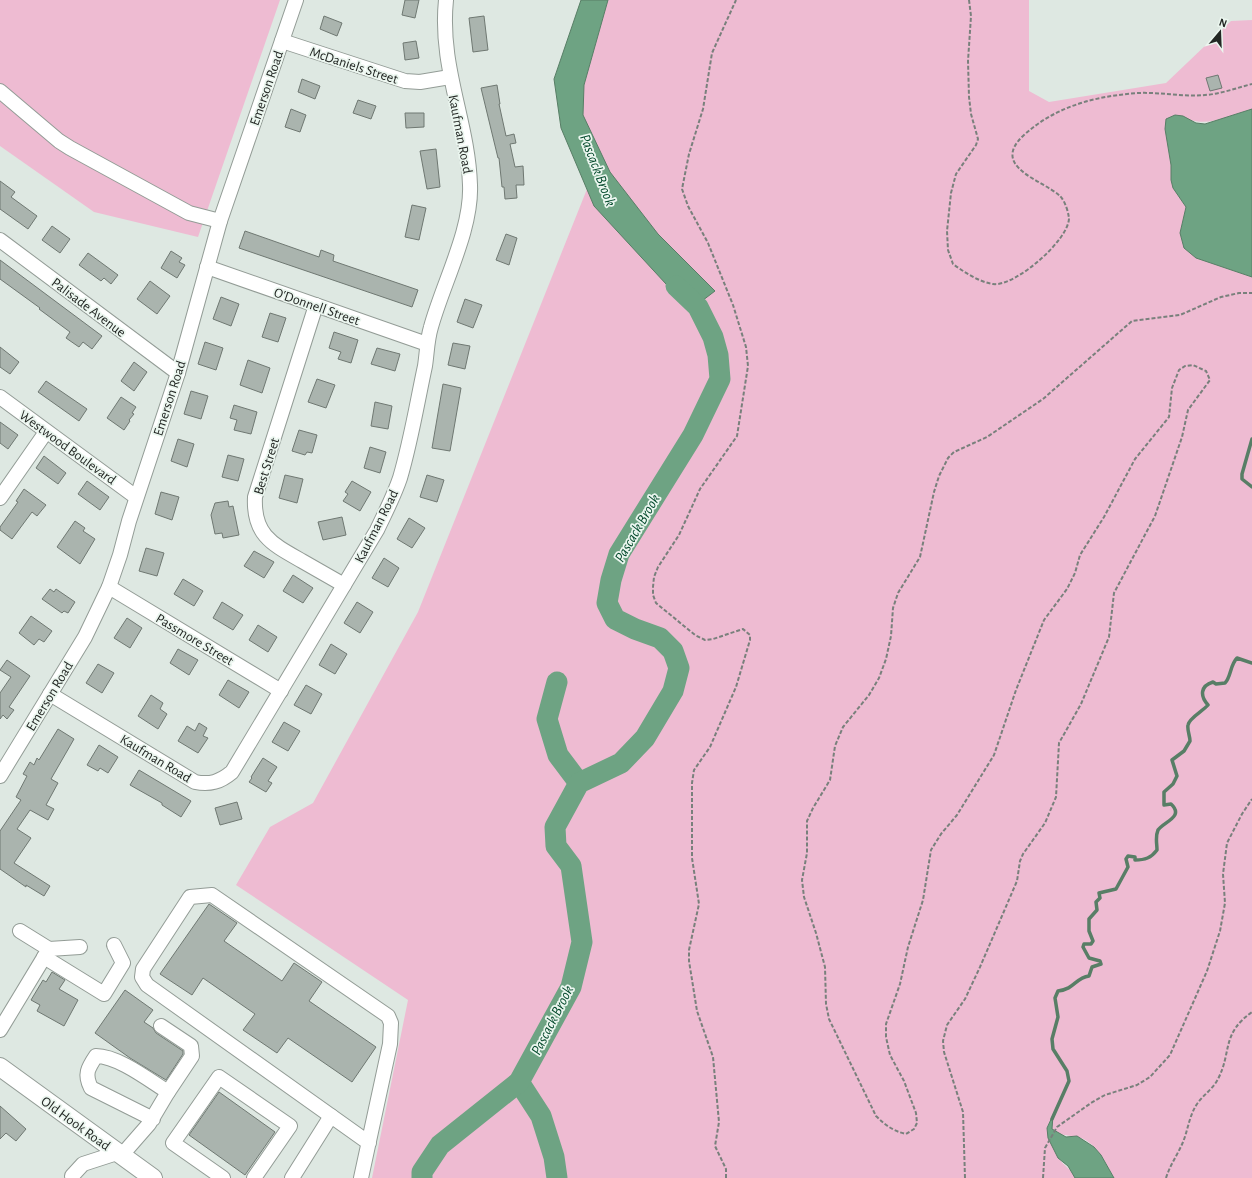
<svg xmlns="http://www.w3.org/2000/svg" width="1252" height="1178" font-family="'Alegreya Sans',sans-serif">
<rect width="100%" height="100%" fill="#dee8e2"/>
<!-- green -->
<g fill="#eebbd2">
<path d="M0,0H280L198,237L94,212L0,146Z"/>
<path d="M608,0H1029V91L1049,102L1166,83L1231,21L1252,20V109C1230,115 1203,130 1183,116L1165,129L1171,165V180L1173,188L1186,207L1180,233L1196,258L1252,277V1178H1114C1107,1164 1097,1144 1081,1138C1068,1134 1064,1138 1052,1129V1117L1047,1128C1050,1138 1053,1149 1059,1158C1064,1167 1069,1166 1075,1178H372L408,1000L236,885L270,827L313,803L418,612L587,189L583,115L584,85Z"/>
</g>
<!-- water -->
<g fill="#6ea383" stroke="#587e66">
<path d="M581,0H608L584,85L583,115L610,172L658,234L715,291L690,310L594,206L561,128L554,79Z"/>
<path d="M1252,109V277L1196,258L1184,248L1180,233L1186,207L1173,188L1171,180V165L1165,129L1166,119L1175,115L1183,116L1196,123L1205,124Z"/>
<path d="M1053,1115L1052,1129L1066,1137L1077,1136L1094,1147L1101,1155L1114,1178H1075L1068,1166L1058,1158L1048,1138L1047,1128Z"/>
</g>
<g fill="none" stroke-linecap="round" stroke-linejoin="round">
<!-- stream -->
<g stroke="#587e66" stroke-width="3.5">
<path d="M1252,439L1242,474V479L1252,487"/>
<path d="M1052,1119L1069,1081L1067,1071L1053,1049L1052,1039L1058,1017L1055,998L1058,991C1075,989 1075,978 1089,976L1092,967L1101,964L1100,961L1089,958L1083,947L1084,944H1091L1093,941L1089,931V919L1097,910L1096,902L1100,898L1099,893L1116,889L1128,867L1126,859L1128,856L1135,857V860C1145,860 1151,858 1157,850C1157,843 1155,837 1158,830C1163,822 1185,817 1171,804L1164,805V792L1173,784L1177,776L1172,760L1184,751L1190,741C1190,736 1187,730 1188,725C1189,718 1203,711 1208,705C1200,696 1200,686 1213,682L1216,684L1225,683C1231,677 1230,665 1237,658L1252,663"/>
</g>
<!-- river -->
<g stroke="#6ea383" stroke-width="21">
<path d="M557,682L547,719L558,755L579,783"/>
<path d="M519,1082L541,1116L554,1157L557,1178"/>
<path d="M422,1178V1172L440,1145L519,1082L571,987L582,942L571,866L556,846L555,827L579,783L621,763L645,738L673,691L679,668L673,651L660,638L635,629L615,619L607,603L611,580L619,554L693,435L720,379L718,355L713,337L698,307L676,286"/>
</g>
</g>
<!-- building -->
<g fill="#aab4ae" stroke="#6f7872">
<path d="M405,0H419L415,18L402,15Z"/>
<path d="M324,16L342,23L337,36L320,29Z"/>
<path d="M484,16L488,50L473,52L469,18Z"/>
<path d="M416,41L419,58L405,60L403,43Z"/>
<path d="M1218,75L1222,88L1210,91L1206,78Z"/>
<path d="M302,79L320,86L315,99L298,92Z"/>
<path d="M497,85L500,104H499L506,136L514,134L516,143L510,144L515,167L523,166L524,185H516L517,198L505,199L504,187H502L499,158H498L481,88Z"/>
<path d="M358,100L376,106L371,119L353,113Z"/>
<path d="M291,109L306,115L300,132L285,127Z"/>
<path d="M405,113H424V127L406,128Z"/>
<path d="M436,149L440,187L427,189L420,151Z"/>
<path d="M0,181L15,192L11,197L37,216L28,229L0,209Z"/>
<path d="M412,205L426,208L419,240L405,237Z"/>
<path d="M52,226L70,239L60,253L42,240Z"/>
<path d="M245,231L319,257L321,250L334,255L333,261L418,290L412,307L239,248Z"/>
<path d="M506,234L517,238L509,265L496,260Z"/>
<path d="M171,251L182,258L179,262L185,265L177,278L161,268Z"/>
<path d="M88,253L118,275L111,284L104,278L101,281L79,265Z"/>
<path d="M0,260L102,336L92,349L83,342L79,347L66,338L70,332L39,309L40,308L0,279Z"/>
<path d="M150,281L170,296L157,314L137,299Z"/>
<path d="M221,297L239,304L231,326L213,319Z"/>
<path d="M465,299L482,305L473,328L457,322Z"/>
<path d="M270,313L286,318L278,342L262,337Z"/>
<path d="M334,332L358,340L351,363L338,359L341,352L329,348Z"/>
<path d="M205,342L223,348L216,370L198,364Z"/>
<path d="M453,343L470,346L465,369L448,365Z"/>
<path d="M0,347L19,362L10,374L0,367Z"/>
<path d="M377,348L400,354L395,371L371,364Z"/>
<path d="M248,360L270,368L262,393L240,385Z"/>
<path d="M134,362L147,372L134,391L121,381Z"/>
<path d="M317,379L335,385L326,408L308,402Z"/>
<path d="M46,381L87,409L79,421L38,392Z"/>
<path d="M443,384L461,388L450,451L432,448Z"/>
<path d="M191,391L208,396L201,419L184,414Z"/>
<path d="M121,397L136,407L132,413L134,414L129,420L130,421L124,430L107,418Z"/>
<path d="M375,402L392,406L388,429L371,426Z"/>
<path d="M234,405L257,412L251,434L234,430L237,420L230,418Z"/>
<path d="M0,422L18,435L8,449L0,443Z"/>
<path d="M299,430L317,435L312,453L307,452L305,455L292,451Z"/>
<path d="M178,439L194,444L187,467L171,461Z"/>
<path d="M370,447L386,452L380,473L364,468Z"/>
<path d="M228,455L244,459L238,481L222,477Z"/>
<path d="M44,456L66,473L58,484L36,468Z"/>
<path d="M285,475L303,479L297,503L279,498Z"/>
<path d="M427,475L444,480L437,502L420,497Z"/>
<path d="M87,481L109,497L100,510L78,494Z"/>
<path d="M352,481L371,492L360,511L343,501L348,494L345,492Z"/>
<path d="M24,489L46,505L37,516L32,512L12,539L0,530V527L18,502L16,501Z"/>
<path d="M161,492L179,497L172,520L155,514Z"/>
<path d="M228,501L229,507L233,506L239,535L223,538L222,533L215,534L211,515L215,503Z"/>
<path d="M342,517L346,535L323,540L318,522Z"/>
<path d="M409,518L425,528L412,548L397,539Z"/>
<path d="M75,521L85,528L83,531L95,539L80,564L57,547Z"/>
<path d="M146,548L164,553L157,576L139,571Z"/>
<path d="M254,551L274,562L264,578L244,566Z"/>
<path d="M384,558L399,568L388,587L372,578Z"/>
<path d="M293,575L313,588L303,603L283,591Z"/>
<path d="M183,579L203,591L194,606L174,594Z"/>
<path d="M50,589L54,592L56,589L75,602L68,613L64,611L62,613L42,599Z"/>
<path d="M222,602L243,615L233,630L213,618Z"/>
<path d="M357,602L373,612L360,633L344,623Z"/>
<path d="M31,616L52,631L44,642L39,639L34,645L19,633Z"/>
<path d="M127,618L142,628L130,648L114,638Z"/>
<path d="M258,625L277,637L268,652L249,640Z"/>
<path d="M331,644L347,654L335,674L319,665Z"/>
<path d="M178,649L198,660L189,675L170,663Z"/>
<path d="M7,660L30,676L9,707L14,710L7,719L3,715L0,719V693L11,677L0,670Z"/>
<path d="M98,664L114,673L102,693L86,683Z"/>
<path d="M228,680L249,692L239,708L219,695Z"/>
<path d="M306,685L322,694L311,714L294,705Z"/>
<path d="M151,695L163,703L160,709L167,714L158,729L138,716Z"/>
<path d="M284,722L300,731L288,751L272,742Z"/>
<path d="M199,723L207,728L203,736L208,738L198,753L178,741L187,726L195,731Z"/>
<path d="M58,729L74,739L51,779L58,783L46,805L54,809L48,820L30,810L17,829L31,838L14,863L50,886L44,896L26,885V887L0,869V831L21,800L16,797L27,776L23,774L30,762L34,765L37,758L39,760Z"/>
<path d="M99,745L118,757L108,773L100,768L98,771L87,765Z"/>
<path d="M263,758L277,767L268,781L272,783L266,792L249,782L252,778L251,777Z"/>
<path d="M139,770L191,801L181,817L162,805V803L130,785Z"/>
<path d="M237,802L242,819L220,825L215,808Z"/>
<path d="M209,904L237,923L224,941L282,981L294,963L322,982L309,1001L376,1047L352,1082L288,1038L277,1053L243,1030L255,1014L203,978L192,995L160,974Z"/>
<path d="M52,972L65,980L59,989L78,1000L64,1026L37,1011L40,1005L31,1000L43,980L46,982Z"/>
<path d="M125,990L153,1010L144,1022L153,1028L156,1033L183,1051V1054L166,1080L130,1058L95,1033Z"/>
<path d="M219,1092L275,1132L245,1175L189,1135Z"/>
<path d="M0,1106L26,1129L16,1141L6,1133L0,1139Z"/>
</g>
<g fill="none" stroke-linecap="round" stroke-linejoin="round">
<!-- minor casing -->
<g stroke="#939c96" stroke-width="16">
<g id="minor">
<path d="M282,41L405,81L420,82L450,77"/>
<path d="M0,91L59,141L70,148L189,213L220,221"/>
<path d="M0,240L178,373"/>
<path d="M207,267L427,344"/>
<path d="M316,305L255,497C253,535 272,544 302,561C316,569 330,577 344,585"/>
<path d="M0,397L136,497"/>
<path d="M0,498L46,432"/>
<path d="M109,587L281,691"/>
<path d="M50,694L195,782C210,785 220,782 232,772L377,530C385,513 394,496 400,478C411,441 417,403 425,366C427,353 427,340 431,327C443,283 472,230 470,185C468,121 439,67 446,0"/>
<path d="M0,776L85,637L109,587L120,555L129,521L178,373L220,221L296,0"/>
<path d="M49,949L80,947"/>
<path d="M44,957L104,994L123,963L114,945"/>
<path d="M161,1026L191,1046L192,1056L168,1092"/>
<path d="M0,1030L49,949L20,931"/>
<path d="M121,1156L149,1124L168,1092C149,1080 118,1056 96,1056C88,1068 84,1074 91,1088L153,1119"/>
<path d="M72,1176L83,1164L117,1153"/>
<path d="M223,1178L173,1143L219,1077L290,1126L254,1178"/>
<path d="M292,1178L331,1116"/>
<path d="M361,1178L390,1044L391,1023L388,1016L212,895L190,897L143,969L142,977L147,985L369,1143"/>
</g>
</g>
<!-- major casing -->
<g stroke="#939c96" stroke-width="20">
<path id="major" d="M0,1067L153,1178"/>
</g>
<!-- path -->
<g stroke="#79807c" stroke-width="2" stroke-dasharray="4 2" stroke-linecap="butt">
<path d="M969,0L971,16L968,61L969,97L971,114L978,139L976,145L956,174L951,193L947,231L948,250L953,264C964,272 979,282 993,284C1015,287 1069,240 1069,218C1068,211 1065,201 1060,196C1043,180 989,167 1024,135C1056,106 1096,96 1138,93C1160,92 1183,97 1205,95C1221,94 1236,88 1252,84"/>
<path d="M726,1178V1169L715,1146L719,1122L713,1057L697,1011L689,961V950L699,904L692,858V783L694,770L710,747L736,687L750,640V635L743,629L713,639L705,640L695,635L656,603L653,595V587L654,577L658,567L679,535L700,489L737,436L748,366L746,347L733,305L708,243L688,206L682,189L689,154L703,109L712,53L736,0"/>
<path d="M965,1178L963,1112L944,1052L943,1041L947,1025L965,999L980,967L1017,881L1020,861L1023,854L1045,823L1056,797L1059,743L1081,704L1109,637L1114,593L1155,516L1182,437L1188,410L1210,380L1206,371L1193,365L1185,366L1179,370L1172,388L1169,417L1135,459L1104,517L1080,555L1075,573L1067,589L1044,620L1016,690L994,755L957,815L941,834L931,850L923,900L908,947L900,984L886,1024V1037L890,1055L904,1081L916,1113L917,1123L914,1129L906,1134C893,1131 885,1125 876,1116L829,1019L826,1004L825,967L816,933L804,897L802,880L807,853V821L813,808L830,780L835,746L843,727L869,695L879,678L886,659L891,636L893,608L898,593L920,557L934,492L939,476L948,458L954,452L987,437L1043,399L1132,321L1180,315L1221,297L1239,293H1252"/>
<path d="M1043,1178L1045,1148L1057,1127L1091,1103L1105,1095L1137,1085L1150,1077L1170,1055L1207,971L1220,931L1225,903L1223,874L1227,843L1242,814L1252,799"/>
<path d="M1166,1178C1170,1165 1178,1154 1183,1142C1188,1130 1189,1116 1197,1104C1203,1095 1213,1089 1218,1079C1232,1052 1221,1034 1252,1012"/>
</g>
<!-- minor -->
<use href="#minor" stroke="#fff" stroke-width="14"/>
<!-- major -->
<use href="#major" stroke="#fff" stroke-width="18"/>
</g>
<g text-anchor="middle" stroke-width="3.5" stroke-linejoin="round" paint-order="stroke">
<!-- street labels -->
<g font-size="14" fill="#232724" stroke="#ebf6ef">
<text transform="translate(354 65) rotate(18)" y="5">McDaniels Street</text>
<text transform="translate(266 88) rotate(-71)" y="5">Emerson Road</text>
<text transform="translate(461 134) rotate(79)" y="5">Kaufman Road</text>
<text transform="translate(317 306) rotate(19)" y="5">O'Donnell Street</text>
<text transform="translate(89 307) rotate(37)" y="5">Palisade Avenue</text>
<text transform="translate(169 398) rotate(-72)" y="5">Emerson Road</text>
<text transform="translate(68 447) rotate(36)" y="5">Westwood Boulevard</text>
<text transform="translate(266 466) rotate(-73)" y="5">Best Street</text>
<text transform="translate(376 526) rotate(-63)" y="5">Kaufman Road</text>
<text transform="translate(195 639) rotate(31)" y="5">Passmore Street</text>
<text transform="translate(49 696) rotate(-59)" y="5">Emerson Road</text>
<text transform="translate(156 758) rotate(31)" y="5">Kaufman Road</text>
<text transform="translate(76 1123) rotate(36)" y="5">Old Hook Road</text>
</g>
<!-- water labels -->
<g font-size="15" font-style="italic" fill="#03492b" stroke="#ebf6ef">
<text transform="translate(598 170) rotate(69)" y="5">Pascack Brook</text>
<text transform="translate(637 528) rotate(-60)" y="5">Pascack Brook</text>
<text transform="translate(552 1020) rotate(-63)" y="5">Pascack Brook</text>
</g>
</g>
<!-- north arrow -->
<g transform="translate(1220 32) rotate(19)" stroke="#ebf6ef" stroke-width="3" paint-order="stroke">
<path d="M0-3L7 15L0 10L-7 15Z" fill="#232724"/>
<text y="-6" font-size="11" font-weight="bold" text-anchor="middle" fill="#232724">N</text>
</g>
</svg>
